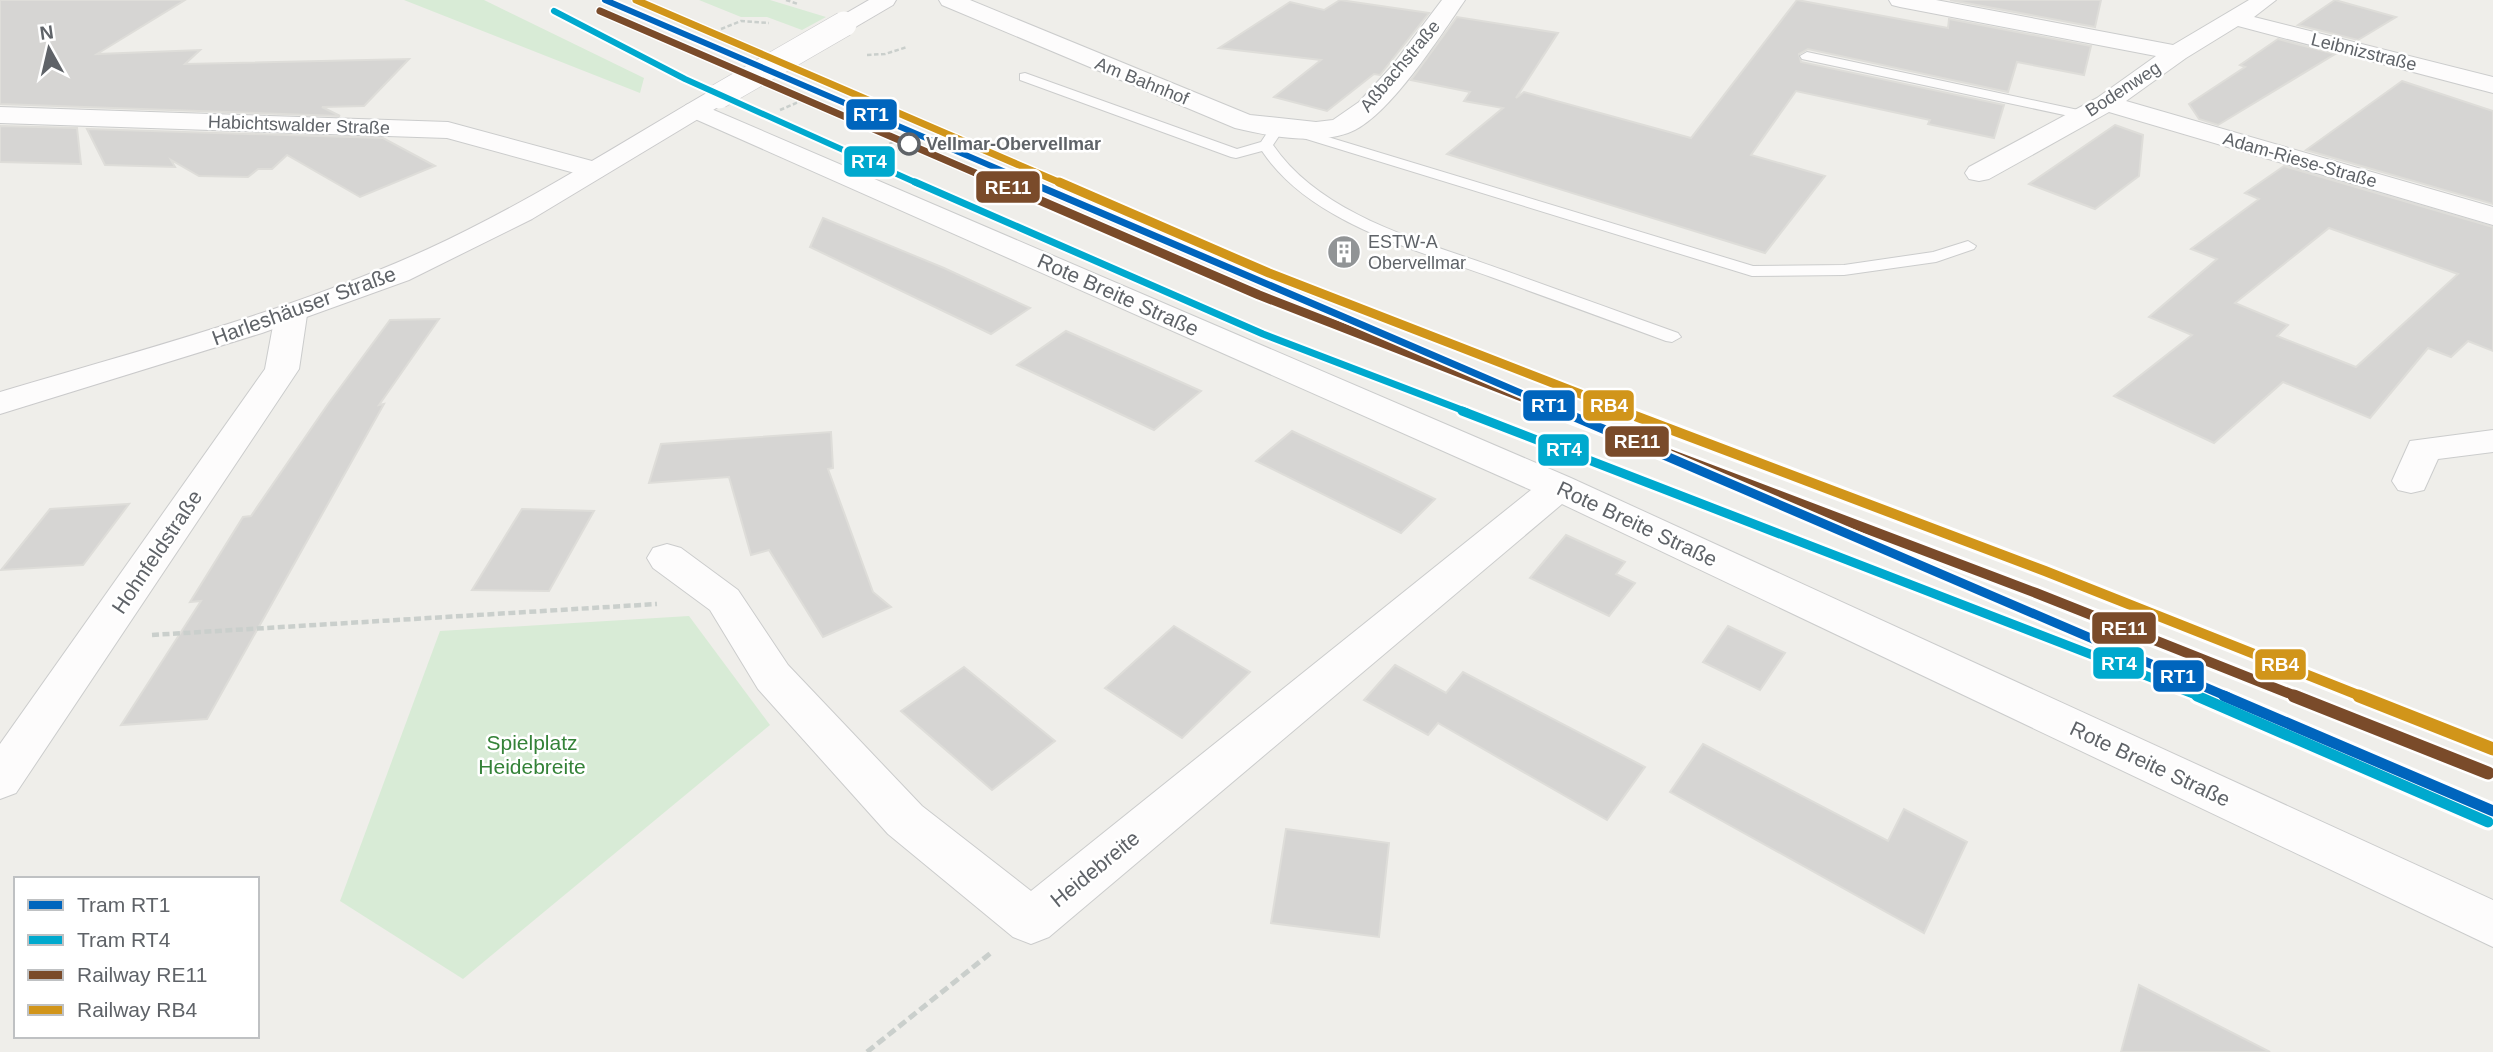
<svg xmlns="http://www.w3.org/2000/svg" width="2493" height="1052" font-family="Helvetica,sans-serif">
<rect width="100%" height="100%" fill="#efeeea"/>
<!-- green -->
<g fill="#d8ebd6">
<path d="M404,0H484L644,78L640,93Z"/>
<path d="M699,0H770L826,17L802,30L767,17H741Z"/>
<path d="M689,616L770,725L463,979L340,901L440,631Z"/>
</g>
<!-- building -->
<g fill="#d6d5d3" stroke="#deddd9" stroke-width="2" fill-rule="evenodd">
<path d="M0,0H185L97,54L200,50L185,64L409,59L364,106L322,107L340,116L0,104Z"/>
<path d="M1340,0L1429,13L1380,75L1374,74L1327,111L1274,97L1321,60L1219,48L1290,2L1324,10Z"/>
<path d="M1797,0L1948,28L1949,19L2091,46L2084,75L2017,62L2008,92L1808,49L1799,54L1801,62L2004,105L1994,138L1928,124L1930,120L1796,91L1751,155L1825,176L1765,253L1447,154L1503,108L1464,101L1470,92L1411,80L1457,17L1558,33L1516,98L1524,92L1691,138Z"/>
<path d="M1950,0H2101L2095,27Z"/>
<path d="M2335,0L2396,17L2358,40L2298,25Z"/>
<path d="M2278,39L2335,54L2218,125L2199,119L2189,104L2245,67L2240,65Z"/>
<path d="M2402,81L2493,111V204L2306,150Z"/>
<path d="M2115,125L2143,135L2139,176L2095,209L2029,184Z"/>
<path d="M0,126L77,128L81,164L0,162Z"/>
<path d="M87,129L383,138L435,166L360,197L287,155L272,169H258L248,177L199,176L171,160L175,167L105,165Z"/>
<path d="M2284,166L2493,227V351L2468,341L2451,357L2428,348L2370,418L2283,382L2214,443L2114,396L2192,335L2149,317L2217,259L2191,249L2259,199L2245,193ZM2329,228L2458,274L2356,367L2277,336L2288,325L2235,303Z"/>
<path d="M823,218L944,268L1030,308L991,334L810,247Z"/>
<path d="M439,319L379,405L384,404L207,719L121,725L201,601L190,602L243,517L251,516L328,404L390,320Z"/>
<path d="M1066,331L1143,365L1201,391L1154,430L1017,365Z"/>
<path d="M1292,431L1366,466L1435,499L1401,533L1256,461Z"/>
<path d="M831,432L833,468L828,469L873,592L891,607L823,637L769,550L751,555L729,477L649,483L661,444Z"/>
<path d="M129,504L83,565L1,570L50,509Z"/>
<path d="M522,509L594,511L549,591L472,590Z"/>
<path d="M1566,535L1625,562L1616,574L1635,583L1609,616L1530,578Z"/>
<path d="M1174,626L1250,672L1182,738L1105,688Z"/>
<path d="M1728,626L1785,653L1760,690L1703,662Z"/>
<path d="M1395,665L1446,693L1463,672L1645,767L1607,820L1438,723L1428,735L1364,700Z"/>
<path d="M964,667L1055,741L992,790L901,711Z"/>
<path d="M1703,744L1888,841L1904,809L1967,842L1924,933L1670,792Z"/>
<path d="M1286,829L1389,843L1379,937L1271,923Z"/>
<path d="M2139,985L2270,1052H2121Z"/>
</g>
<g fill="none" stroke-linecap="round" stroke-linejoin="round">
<!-- lane casing -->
<g stroke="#cbcccc" stroke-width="2">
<g id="lane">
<path d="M1807,52L2083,111L2090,115L2083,119L1802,59L1800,56Z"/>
<path d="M1025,73L1237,149L1261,142L1267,133H1277L1279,136L1273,145C1322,217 1426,242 1503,270C1562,291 1620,312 1678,333L1681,337L1672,342L1666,341C1607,319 1549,298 1491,277C1414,249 1310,223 1262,151L1236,158L1231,157L1020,80V74Z"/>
<path d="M1295,127L1753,266L1844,265L1933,252L1968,241L1976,246L1974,249L1936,262L1844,275L1752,276L1290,134L1288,131Z"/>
</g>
</g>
<!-- street casing -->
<g stroke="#cbcccc" stroke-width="2">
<g id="street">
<path d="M939,0H970L1250,115L1316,122L1333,120L1359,102L1392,66L1442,0H1465C1441,35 1387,120 1348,133C1313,145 1269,136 1235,128L942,5Z"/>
<path d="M1889,0H1936L2173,45L2249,0H2276L2254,17L2493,77V93L2238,26L2186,58L2126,101L2493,207V225L2109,112L1989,179L1979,181L1969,179L1965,173L1969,167L2097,98L2156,56L1900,7L1892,5Z"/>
<path d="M695,102L1571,478L2493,900V947L1562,504L1049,937L1031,944L1013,937L888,834L758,689L710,610L653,568L647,558L653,548L667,544L681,548L738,590L788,665L922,806L1031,891L1531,490L686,115L682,110L686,105Z"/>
<path d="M0,107L448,122L603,164L607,170L603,176L593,178L447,138L0,123Z"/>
<path d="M291,305L302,308L307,315L299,369L16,793L0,799V744L265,369L275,315L280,308Z"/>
<path d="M2493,430V452L2438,459L2424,490L2411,493L2398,490L2392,481L2410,441Z"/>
</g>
</g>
<!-- secondary casing -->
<g stroke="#cacacb" stroke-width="2">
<g id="secondary">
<path d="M869,0H896L893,5L852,29H836L832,24L836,19Z"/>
<path d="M719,88L728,91L732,96L728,101L532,219L409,280L262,333L0,414V392C144,349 291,311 428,249C526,204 617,145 710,91Z"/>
</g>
</g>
<!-- path-far2 -->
<g stroke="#cacfcc" stroke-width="2.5" stroke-dasharray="4.5 2.5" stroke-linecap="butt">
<path d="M786,0L798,4"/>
<path d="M721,29L741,21L769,23"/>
<path d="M867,55L885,54L907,47"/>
<path d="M796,98L895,141"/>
<path d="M780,110L801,101"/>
<path d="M883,147L907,135"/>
</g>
<!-- path-far1 -->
<path stroke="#cacfcc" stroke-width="4.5" stroke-dasharray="7 3.5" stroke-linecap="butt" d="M152,635L657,604"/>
<!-- path -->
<path stroke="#cacfcc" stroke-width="5" stroke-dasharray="9 4.5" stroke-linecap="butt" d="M867,1052L992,952"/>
<!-- lane -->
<use href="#lane" fill="#fdfcfc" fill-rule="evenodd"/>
<!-- street -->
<use href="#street" fill="#fdfcfc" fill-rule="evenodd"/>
<!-- secondary -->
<use href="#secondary" fill="#fdfcfc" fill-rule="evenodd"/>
<!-- secondary-bridge casing -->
<g stroke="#cacacb" stroke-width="26" stroke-linecap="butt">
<path id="secondary-bridge" d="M719,96L844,24"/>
</g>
<!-- secondary-bridge -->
<use href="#secondary-bridge" stroke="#fdfcfc" stroke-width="25"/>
<!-- rail-1-far3 casing -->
<g stroke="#fff" stroke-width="10">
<path id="rail-1-far3" d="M600,11L1001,184"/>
</g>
<!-- rail-1-far2 casing -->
<g stroke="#fff" stroke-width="13">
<path id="rail-1-far2" d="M997,182L1259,295L1560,412"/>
</g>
<!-- rail-1-far1 casing -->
<g stroke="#fff" stroke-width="16">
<path id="rail-1-far1" d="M1556,411L2036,593L2298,697"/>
</g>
<!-- rail-1 casing -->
<g stroke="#fff" stroke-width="18">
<path id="rail-1" d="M2294,696L2488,773"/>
</g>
<!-- rail-2-far3 casing -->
<g stroke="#fff" stroke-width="10">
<path id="rail-2-far3" d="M636,0L1063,184"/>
</g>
<!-- rail-2-far2 casing -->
<g stroke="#fff" stroke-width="13">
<path id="rail-2-far2" d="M1059,182L1269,273L1627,412"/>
</g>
<!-- rail-2-far1 casing -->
<g stroke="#fff" stroke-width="16">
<path id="rail-2-far1" d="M1622,411L2045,571L2363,697"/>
</g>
<!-- rail-2 casing -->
<g stroke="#fff" stroke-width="18">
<path id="rail-2" d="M2359,696L2493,749"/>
</g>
<!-- rail-1-far3 -->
<use href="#rail-1-far3" stroke="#7a4b2a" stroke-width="7"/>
<!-- rail-1-far2 -->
<use href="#rail-1-far2" stroke="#7a4b2a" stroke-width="9"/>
<!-- rail-1-far1 -->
<use href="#rail-1-far1" stroke="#7a4b2a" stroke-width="10"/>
<!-- rail-1 -->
<use href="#rail-1" stroke="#7a4b2a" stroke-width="13"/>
<!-- rail-2-far3 -->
<use href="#rail-2-far3" stroke="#d1951a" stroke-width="7"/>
<!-- rail-2-far2 -->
<use href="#rail-2-far2" stroke="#d1951a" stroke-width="9"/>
<!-- rail-2-far1 -->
<use href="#rail-2-far1" stroke="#d1951a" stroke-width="10"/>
<!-- rail-2 -->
<use href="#rail-2" stroke="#d1951a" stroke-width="13"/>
<!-- tram-1-far3 casing -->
<g stroke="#fff" stroke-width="10">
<path id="tram-1-far3" d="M605,0L1033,184"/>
</g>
<!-- tram-1-far2 casing -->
<g stroke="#fff" stroke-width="11">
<path id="tram-1-far2" d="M1029,182L1565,412"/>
</g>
<!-- tram-1-far1 casing -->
<g stroke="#fff" stroke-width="14">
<path id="tram-1-far1" d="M1561,411L2228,697"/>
</g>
<!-- tram-1 casing -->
<g stroke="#fff" stroke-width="17">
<path id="tram-1" d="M2224,696L2493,811"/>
</g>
<!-- tram-2-far3 casing -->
<g stroke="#fff" stroke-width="10">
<path id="tram-2-far3" d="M554,11L685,79L919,184"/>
</g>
<!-- tram-2-far2 casing -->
<g stroke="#fff" stroke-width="11">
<path id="tram-2-far2" d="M915,182L1263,334L1467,412"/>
</g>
<!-- tram-2-far1 casing -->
<g stroke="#fff" stroke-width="14">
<path id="tram-2-far1" d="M1462,411L2201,697"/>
</g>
<!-- tram-2 casing -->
<g stroke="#fff" stroke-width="17">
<path id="tram-2" d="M2197,696L2488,822"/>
</g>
<!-- tram-1-far3 -->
<use href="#tram-1-far3" stroke="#0065bd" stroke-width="6"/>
<!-- tram-1-far2 -->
<use href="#tram-1-far2" stroke="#0065bd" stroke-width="7"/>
<!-- tram-1-far1 -->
<use href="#tram-1-far1" stroke="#0065bd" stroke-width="9"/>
<!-- tram-1 -->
<use href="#tram-1" stroke="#0065bd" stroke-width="11"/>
<!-- tram-2-far3 -->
<use href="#tram-2-far3" stroke="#00a9ce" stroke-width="6"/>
<!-- tram-2-far2 -->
<use href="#tram-2-far2" stroke="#00a9ce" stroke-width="7"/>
<!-- tram-2-far1 -->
<use href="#tram-2-far1" stroke="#00a9ce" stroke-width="9"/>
<!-- tram-2 -->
<use href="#tram-2" stroke="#00a9ce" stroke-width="11"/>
</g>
<!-- icons -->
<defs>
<g id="building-disc" transform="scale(1.75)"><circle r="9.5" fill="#919496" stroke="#fff"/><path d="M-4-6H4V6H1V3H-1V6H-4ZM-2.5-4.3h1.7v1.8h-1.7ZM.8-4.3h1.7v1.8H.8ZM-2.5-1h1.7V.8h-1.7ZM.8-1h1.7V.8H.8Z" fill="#fff"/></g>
</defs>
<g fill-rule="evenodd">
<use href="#building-disc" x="1344" y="252"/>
</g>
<!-- markers -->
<circle fill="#fff" stroke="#5f6368" stroke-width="3.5" cx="909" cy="144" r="10"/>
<g text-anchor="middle" stroke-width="5" stroke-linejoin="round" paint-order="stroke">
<!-- far-street labels -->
<g font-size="18" fill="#5f6368" stroke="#fff">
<text transform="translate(2364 52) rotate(14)" y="6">Leibnizstraße</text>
<text transform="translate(1400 66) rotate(-50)" y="6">Aßbachstraße</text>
<text transform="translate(1142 81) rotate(22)" y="6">Am Bahnhof</text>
<text transform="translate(2123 89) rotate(-33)" y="6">Bodenweg</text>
<text transform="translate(299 125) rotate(2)" y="6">Habichtswalder Straße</text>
<text transform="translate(2300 160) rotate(16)" y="6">Adam-Riese-Straße</text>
</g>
<!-- far-stop labels -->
<g font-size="18" font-weight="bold" fill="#5f6368" stroke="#fff" text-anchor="start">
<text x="926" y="150">Vellmar-Obervellmar</text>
</g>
<!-- far-poi labels -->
<g font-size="18" fill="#5f6368" stroke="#fff" text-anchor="start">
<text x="1368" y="248">ESTW-A<tspan x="1368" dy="21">Obervellmar</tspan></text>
</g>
<!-- street labels -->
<g font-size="21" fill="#5f6368" stroke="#fff">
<text transform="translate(1118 295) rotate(24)" y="7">Rote Breite Straße</text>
<text transform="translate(304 306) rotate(-20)" y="7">Harleshäuser Straße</text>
<text transform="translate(1637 524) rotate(25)" y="7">Rote Breite Straße</text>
<text transform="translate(157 552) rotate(-56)" y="7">Hohnfeldstraße</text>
<text transform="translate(2150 764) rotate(25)" y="7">Rote Breite Straße</text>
<text transform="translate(1095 869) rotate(-39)" y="7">Heidebreite</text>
</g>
<!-- park labels -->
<g font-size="21" fill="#348238" stroke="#fff">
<text x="532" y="750">Spielplatz<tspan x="532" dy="24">Heidebreite</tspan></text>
</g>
</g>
<g stroke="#fff" stroke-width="2.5">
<rect x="845" y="98" width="53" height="33" rx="7" fill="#0065bd"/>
<rect x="843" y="145" width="53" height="33" rx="7" fill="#00a9ce"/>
<rect x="975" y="170" width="66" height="34" rx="7" fill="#7a4b2a"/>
<rect x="1582" y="389" width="53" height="33" rx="7" fill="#d1951a"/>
<rect x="1522" y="389" width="54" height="33" rx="7" fill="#0065bd"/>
<rect x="1604" y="425" width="66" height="33" rx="7" fill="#7a4b2a"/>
<rect x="1537" y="433" width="53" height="34" rx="7" fill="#00a9ce"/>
<rect x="2091" y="611" width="66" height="34" rx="7" fill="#7a4b2a"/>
<rect x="2092" y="646" width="53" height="34" rx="7" fill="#00a9ce"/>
<rect x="2254" y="648" width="53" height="33" rx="7" fill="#d1951a"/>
<rect x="2152" y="659" width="53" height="34" rx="7" fill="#0065bd"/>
</g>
<g font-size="19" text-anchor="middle" font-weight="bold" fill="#fff">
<text x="871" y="121">RT1</text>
<text x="869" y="168">RT4</text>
<text x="1008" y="194">RE11</text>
<text x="1609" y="412">RB4</text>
<text x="1549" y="412">RT1</text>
<text x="1637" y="448">RE11</text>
<text x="1564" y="456">RT4</text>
<text x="2124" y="635">RE11</text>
<text x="2119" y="670">RT4</text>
<text x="2280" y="671">RB4</text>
<text x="2178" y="683">RT1</text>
</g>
<!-- legend -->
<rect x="14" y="877" width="245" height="161" fill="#ffffff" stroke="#bfc1c3" stroke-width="2"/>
<rect x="28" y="900" width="35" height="10" fill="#0065bd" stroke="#bfc1c3" stroke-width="2"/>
<text x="77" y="912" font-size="21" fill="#5f6368">Tram RT1</text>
<rect x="28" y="935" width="35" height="10" fill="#00a9ce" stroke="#bfc1c3" stroke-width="2"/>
<text x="77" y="947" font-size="21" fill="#5f6368">Tram RT4</text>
<rect x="28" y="970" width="35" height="10" fill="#7a4b2a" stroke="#bfc1c3" stroke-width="2"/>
<text x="77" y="982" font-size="21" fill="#5f6368">Railway RE11</text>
<rect x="28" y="1005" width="35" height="10" fill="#d1951a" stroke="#bfc1c3" stroke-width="2"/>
<text x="77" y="1017" font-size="21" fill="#5f6368">Railway RB4</text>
<!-- north arrow -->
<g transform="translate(49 49) rotate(352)" stroke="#ffffff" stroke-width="5" paint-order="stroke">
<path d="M0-5L12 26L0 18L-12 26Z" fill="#5f6368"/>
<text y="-10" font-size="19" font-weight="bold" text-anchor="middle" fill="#5f6368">N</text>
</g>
</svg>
